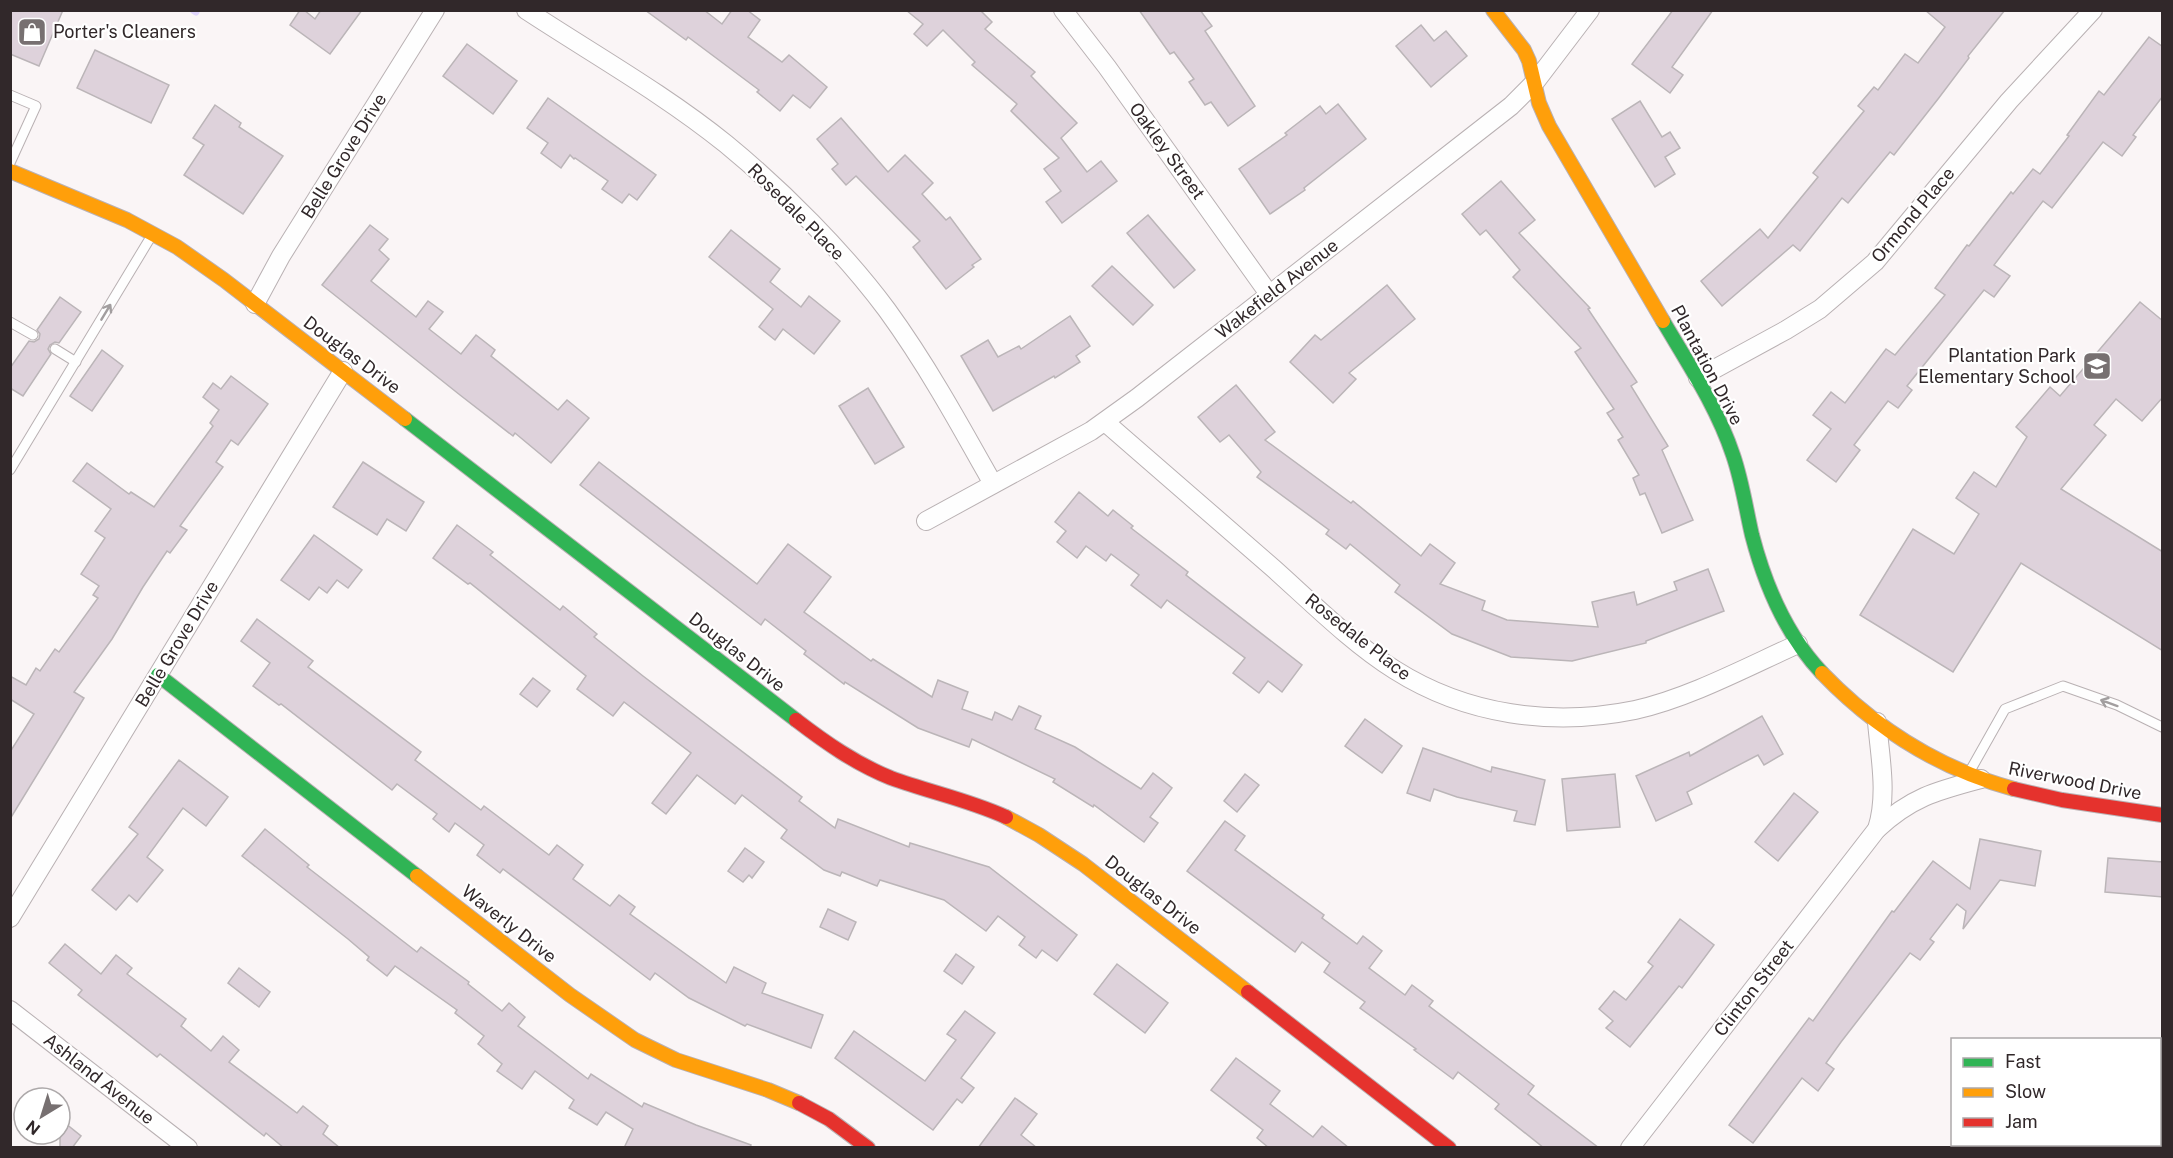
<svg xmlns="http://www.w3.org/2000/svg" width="2173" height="1158" font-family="'Public Sans',sans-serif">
<rect width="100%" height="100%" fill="#faf5f6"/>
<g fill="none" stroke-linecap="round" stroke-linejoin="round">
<!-- stream -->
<path stroke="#e0d4fc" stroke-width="7" d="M193,10L196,12"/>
</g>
<!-- building -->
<g fill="#ded2db" stroke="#bbb5b8" stroke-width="1.5">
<path d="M10,10H63L39,66L10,54Z"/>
<path d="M300,10H304L315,19L321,10H362L330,54L290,25Z"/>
<path d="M645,10H704L722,24L732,10H747L760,20L748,37L782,62L789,55L827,87L810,108L793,95L780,111L757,92L759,90L688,37L686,40Z"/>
<path d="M906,10H980L992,22L985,29L1035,72L1031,76L1077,123L1061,138L1087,172L1101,161L1117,181L1062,223L1046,202L1061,191L1044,169L1059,158L1011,111L1017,104L972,65L975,62L943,30L927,46L914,34L923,24Z"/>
<path d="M1139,10H1200L1212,26L1205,31L1255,106L1228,126L1211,102L1205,105L1189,82L1194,79L1174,52L1170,54Z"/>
<path d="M1673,10H1713L1672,67L1683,75L1670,93L1632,64Z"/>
<path d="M1925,10H2005L1968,56L1969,58L1938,99L1894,155L1890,152L1848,203L1842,198L1800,251L1793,245L1722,306L1701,281L1760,229L1768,238L1818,177L1813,173L1864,111L1858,106L1874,87L1878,90L1905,54L1918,63L1945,27Z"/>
<path d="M1421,25L1434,41L1446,31L1467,56L1431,87L1396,46Z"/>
<path d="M2149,37L2163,47V96L2133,135L2136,137L2122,156L2103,142L2052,208L2043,201L1994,265L2010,276L1994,297L1984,290L1907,386L1912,390L1898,408L1888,401L1854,445L1860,450L1836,482L1807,460L1831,429L1813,415L1831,392L1845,403L1886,349L1895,355L1945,295L1935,288L1967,245L1969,246L2011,192L2013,194L2033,169L2040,174L2069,136L2067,135L2099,91L2104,95Z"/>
<path d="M467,44L517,81L493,114L443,76Z"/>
<path d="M95,50L169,85L151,123L77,88Z"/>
<path d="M548,98L656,175L637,200L629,194L622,203L602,189L608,181L575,158L574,159L570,155L561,168L541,153L548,143L527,128Z"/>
<path d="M1640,101L1662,137L1670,132L1680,148L1665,157L1675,174L1655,187L1612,119Z"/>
<path d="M1338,104L1366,139L1304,188L1305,190L1270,214L1239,169L1287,135L1285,133L1320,106L1326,114Z"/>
<path d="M215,105L241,123L239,127L283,156L243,214L184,175L204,145L193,138Z"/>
<path d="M841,118L888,172L905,155L933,183L922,194L946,220L950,217L981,259L972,265L974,267L946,289L913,247L920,241L856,176L846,185L832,169L838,164L817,139Z"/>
<path d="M1501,181L1535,220L1519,233L1590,308L1588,309L1637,382L1631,386L1668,446L1662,450L1693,520L1662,533L1645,493L1640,495L1633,478L1639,475L1618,440L1623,437L1607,413L1614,409L1575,352L1581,348L1513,277L1520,270L1486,230L1480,235L1462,214Z"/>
<path d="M1148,215L1195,270L1174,288L1127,233Z"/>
<path d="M370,225L388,239L379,250L389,259L371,281L416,317L428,301L443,312L429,329L461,354L476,335L495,350L491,356L558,410L567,400L589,418L551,463L515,433L513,436L460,395L322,285Z"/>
<path d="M731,230L780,269L770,282L801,307L809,296L840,321L814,354L783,329L775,340L759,327L773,309L709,257Z"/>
<path d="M1112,266L1153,305L1133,325L1092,286Z"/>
<path d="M1387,285L1415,319L1349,373L1356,379L1333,403L1290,362L1315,335L1321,340Z"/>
<path d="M60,297L81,312L59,343L55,342L50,345L48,349L51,354L23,396L10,388V368L29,341L34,342L39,339L40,334L37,330Z"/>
<path d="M2140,302L2163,321V397L2142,421L2116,399L2094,425L2106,435L2061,489L2163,552V651L2021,563L1953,672L1860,615L1913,529L1954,554L1979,514L1956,498L1974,472L1996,487L2027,437L2016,427L2050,387L2060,396Z"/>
<path d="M1070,316L1090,346L1076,356L1080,362L1055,378L1054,376L993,411L961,356L988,340L998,357L1019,346L1021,349Z"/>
<path d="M102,350L123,366L92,411L70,396Z"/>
<path d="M231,376L268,404L238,445L231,440L216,462L223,467L180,526L187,530L170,553L167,551L143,587L112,639L74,692L84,698L10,819V752L34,714L10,699V676L26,685L36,668L40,671L55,649L59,652L98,598L93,595L99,586L81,574L105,538L95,531L111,509L73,481L87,463L129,494L131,492L154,507L213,426L210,423L219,410L203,397L213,383L221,389Z"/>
<path d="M1236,385L1275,432L1265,440L1351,503L1353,501L1421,556L1430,544L1455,563L1440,584L1485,601L1482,610L1507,620L1598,627L1592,602L1634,592L1637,605L1677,590L1674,582L1708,569L1724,611L1646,641V643L1572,661L1511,657L1452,634L1395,592L1400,585L1350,544L1346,549L1326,534L1329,530L1257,477L1261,472L1229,435L1220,442L1198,417Z"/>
<path d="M868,388L904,447L875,464L839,406Z"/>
<path d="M363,462L424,502L406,531L387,519L377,535L333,507Z"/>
<path d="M599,462L757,584L788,544L831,577L804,612L871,661L873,659L932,697L938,680L968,692L962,709L992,720L995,712L1012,720L1019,706L1041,716L1035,729L1075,747L1141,789L1153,773L1172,788L1150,817L1158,823L1144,842L1094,805L1093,807L1053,782L1055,779L972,739L969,747L918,728L845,682L844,684L804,654L806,651L765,619L761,625L580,485Z"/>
<path d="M1079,492L1108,516L1113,510L1133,526L1131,528L1188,572L1186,575L1302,665L1282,692L1268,681L1259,693L1233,673L1245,658L1167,600L1161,608L1131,585L1139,575L1111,554L1106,561L1086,546L1077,558L1057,542L1066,531L1055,522Z"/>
<path d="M457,525L493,552L490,555L560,610L563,606L597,634L594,637L643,676L802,797L799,801L835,828L838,819L909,847L910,843L989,867L1077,935L1057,961L1042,950L1036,958L1019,945L1025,937L998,916L986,931L944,900L880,880L877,886L842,872L840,876L824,870L781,838L787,830L742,795L735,804L697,775L666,814L652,803L691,753L624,702L613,716L577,689L586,676L470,583L468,584L433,558Z"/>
<path d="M314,535L362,570L348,588L337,580L327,593L319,587L309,600L281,580Z"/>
<path d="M257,619L313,661L308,667L421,752L415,760L481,810L484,806L549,855L557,845L583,865L573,879L610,906L619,895L635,907L630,914L726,983L734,967L766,983L762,993L823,1015L811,1048L747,1024L745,1026L689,998L655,973L650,980L503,869L500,873L477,855L484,845L455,823L449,832L433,819L437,814L397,784L392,790L281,704L279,705L253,686L270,663L241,641Z"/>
<path d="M533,678L550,691L537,707L520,694Z"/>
<path d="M1762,716L1783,754L1764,765L1758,755L1687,792L1692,804L1656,821L1636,776L1689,752L1690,756Z"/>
<path d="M1365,719L1402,746L1382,773L1345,746Z"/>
<path d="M1423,748L1491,772L1492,767L1545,780L1535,825L1514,821L1517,811L1457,797L1434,789L1430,801L1407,793Z"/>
<path d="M179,760L228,797L206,826L183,808L147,857L163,870L137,902L129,895L116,910L92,890L138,834L129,827Z"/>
<path d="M1245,774L1259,785L1237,812L1224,801Z"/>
<path d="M1615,774L1620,827L1567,831L1562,779Z"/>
<path d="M1794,793L1818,812L1778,861L1755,842Z"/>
<path d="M1225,821L1245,836L1235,850L1324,915L1322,918L1357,944L1363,936L1382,951L1369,968L1405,995L1412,985L1433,1001L1429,1006L1534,1086L1528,1094L1599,1148H1544L1495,1109L1499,1104L1458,1072L1453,1079L1414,1050L1416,1049L1360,1008L1365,1002L1324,972L1330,963L1302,942L1295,952L1187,871Z"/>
<path d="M265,829L309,865L307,867L417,952L421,947L469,982L468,984L502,1011L509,1003L525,1017L518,1026L588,1079L591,1074L642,1107L644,1103L696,1125L751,1145L750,1148H624L633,1129L606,1112L597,1125L569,1108L574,1100L535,1071L522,1089L497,1071L502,1064L478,1044L484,1036L455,1013L457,1010L395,966L387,976L367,960L369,957L348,939L242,856Z"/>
<path d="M1980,839L2041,851L2035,886L2000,880L1963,929L1966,911L1957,904L1930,939L1934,942L1920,960L1910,953L1841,1042L1826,1063L1834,1069L1818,1091L1802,1078L1753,1143L1729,1125L1809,1018L1813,1021L1892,911L1894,912L1933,861L1970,889Z"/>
<path d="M745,848L764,862L752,878L749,875L743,882L728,871Z"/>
<path d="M2108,858L2163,862V897L2105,892Z"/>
<path d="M828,909L856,922L848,940L820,927Z"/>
<path d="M1680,919L1714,945L1682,988L1679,986L1630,1047L1606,1028L1613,1021L1599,1009L1614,991L1626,1000L1653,966L1648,962Z"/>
<path d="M65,944L101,974L116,955L132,968L127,974L186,1019L181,1026L211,1051L223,1036L239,1050L229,1062L297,1113L303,1106L328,1126L323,1134L340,1148H284L266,1133L264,1136L160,1054L157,1057L78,995L82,990L49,963Z"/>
<path d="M956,954L974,967L962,984L944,971Z"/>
<path d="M1117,964L1168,1003L1145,1033L1094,994Z"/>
<path d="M239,968L270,992L259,1007L228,983Z"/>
<path d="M965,1011L995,1033L961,1078L974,1088L962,1103L957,1099L933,1130L835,1058L854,1031L925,1081L956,1040L947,1034Z"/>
<path d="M1236,1058L1280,1091L1270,1104L1313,1137L1322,1126L1349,1148H1269L1257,1138L1263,1130L1211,1090Z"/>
<path d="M1015,1098L1037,1114L1021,1135L1037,1148H978Z"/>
<path d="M60,1119L81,1136L72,1148H60Z"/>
</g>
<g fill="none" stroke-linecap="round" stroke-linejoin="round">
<!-- lane casing -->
<g stroke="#b9b1b3" stroke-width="11">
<g id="lane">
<path d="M10,95L36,106L10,163"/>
<path d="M10,322L33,335"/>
<path d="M55,349L76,362"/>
<path d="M10,470L152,235"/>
<path d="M1970,771L2005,709L2063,686L2117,705L2162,727"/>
</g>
</g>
<!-- street casing -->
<g stroke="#b9b1b3" stroke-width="20">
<g id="street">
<path d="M526,10C593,54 664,94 726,144C782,190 844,252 887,310C927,365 960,425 993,484"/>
<path d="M1063,10L1107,67L1269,294"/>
<path d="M255,304L281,256L435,10"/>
<path d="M1698,378L1786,330L1820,309L1875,262L2009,101L2093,10"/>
<path d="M1105,422C1161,471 1217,519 1273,568C1310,601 1353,644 1395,670C1466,715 1552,727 1635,710C1689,698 1747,667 1798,644"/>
<path d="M926,521L1091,431L1137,398L1511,106L1536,81L1590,10"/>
<path d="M1877,829C1912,797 1936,791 1981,779"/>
<path d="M10,918L343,371"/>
<path d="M10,1010L188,1148"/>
<path d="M1630,1148L1877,829C1888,795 1880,757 1877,722"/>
</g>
</g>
<!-- fast casing -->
<g stroke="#b9b1b3" stroke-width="16">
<g id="fast">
<path d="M1663,321C1689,365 1717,407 1733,455C1742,481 1746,509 1752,535C1765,585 1787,636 1822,673"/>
<path d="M405,419L796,720"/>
<path d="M158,675L417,876"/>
</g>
</g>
<!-- slow casing -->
<g stroke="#b9b1b3" stroke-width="16">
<g id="slow">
<path d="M1493,10L1524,50L1529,61L1539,103L1549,126L1663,321"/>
<path d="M10,171L127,220L177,247L224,280L405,419"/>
<path d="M1822,673C1875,728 1940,769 2014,789"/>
<path d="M1006,817L1039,835L1083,864L1248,992"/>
<path d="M417,876L570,995L635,1040L676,1060L768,1090L799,1103"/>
</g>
</g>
<!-- jam casing -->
<g stroke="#b9b1b3" stroke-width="16">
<g id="jam">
<path d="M796,720C826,743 856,764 891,778C929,792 969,800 1006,817"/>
<path d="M2014,789L2062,800L2162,815"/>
<path d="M1248,992L1449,1148"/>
<path d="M799,1103L829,1119L868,1148"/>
</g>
</g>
<!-- lane -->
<use href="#lane" stroke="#fefefe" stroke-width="9"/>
<!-- street -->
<use href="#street" stroke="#fefefe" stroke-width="18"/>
<!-- fast -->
<use href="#fast" stroke="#30b455" stroke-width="14"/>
<!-- slow -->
<use href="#slow" stroke="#ff9f0a" stroke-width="14"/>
<!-- jam -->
<use href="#jam" stroke="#e5322d" stroke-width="14"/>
</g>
<!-- one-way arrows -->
<defs><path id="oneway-shaft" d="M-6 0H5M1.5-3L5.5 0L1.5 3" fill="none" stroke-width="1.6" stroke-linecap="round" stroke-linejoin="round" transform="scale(1.5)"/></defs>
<g stroke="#a29e9f">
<use href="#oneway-shaft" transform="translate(106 312) rotate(-59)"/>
<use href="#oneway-shaft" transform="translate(2109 703) rotate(-160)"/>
</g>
<!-- icons -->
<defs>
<g id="shop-square" transform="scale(1.5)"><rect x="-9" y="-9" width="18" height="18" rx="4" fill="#777071" stroke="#fff"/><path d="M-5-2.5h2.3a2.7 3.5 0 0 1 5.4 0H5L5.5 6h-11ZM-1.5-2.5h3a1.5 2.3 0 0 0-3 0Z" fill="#fff"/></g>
<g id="school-square" transform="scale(1.5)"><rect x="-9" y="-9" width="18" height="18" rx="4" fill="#777071" stroke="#fff"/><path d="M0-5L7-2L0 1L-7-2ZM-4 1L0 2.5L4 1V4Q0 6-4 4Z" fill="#fff"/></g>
</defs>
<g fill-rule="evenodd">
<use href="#shop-square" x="32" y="32"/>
<use href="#school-square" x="2097" y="366"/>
</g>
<g text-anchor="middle" stroke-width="4.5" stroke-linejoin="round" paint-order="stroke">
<!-- poi labels -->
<g font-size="18" fill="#31282a" stroke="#fff" text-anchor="start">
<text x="53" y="38">Porter's Cleaners</text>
<text x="2076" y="362" text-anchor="end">Plantation Park<tspan x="2076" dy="21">Elementary School</tspan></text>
</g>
<!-- street labels -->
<g font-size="18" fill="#31282a" stroke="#fff">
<text transform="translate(1167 151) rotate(54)" y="6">Oakley Street</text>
<text transform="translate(344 156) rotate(-58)" y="6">Belle Grove Drive</text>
<text transform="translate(796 212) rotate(45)" y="6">Rosedale Place</text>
<text transform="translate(1913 215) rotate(-50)" y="6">Ormond Place</text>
<text transform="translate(1277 289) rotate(-38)" y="6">Wakefield Avenue</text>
<text transform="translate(352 355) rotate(37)" y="6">Douglas Drive</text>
<text transform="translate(1707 365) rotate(62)" y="6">Plantation Drive</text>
<text transform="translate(1358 637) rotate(38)" y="6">Rosedale Place</text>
<text transform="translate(177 644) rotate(-59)" y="6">Belle Grove Drive</text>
<text transform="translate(737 652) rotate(38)" y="6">Douglas Drive</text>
<text transform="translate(2075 781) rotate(11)" y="6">Riverwood Drive</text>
<text transform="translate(1153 895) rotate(38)" y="6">Douglas Drive</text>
<text transform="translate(509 924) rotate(38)" y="6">Waverly Drive</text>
<text transform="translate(1754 988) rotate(-52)" y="6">Clinton Street</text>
<text transform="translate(99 1079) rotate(38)" y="6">Ashland Avenue</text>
</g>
</g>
<!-- border -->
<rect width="2173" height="1158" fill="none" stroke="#31282a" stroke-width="24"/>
<!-- legend -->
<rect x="1951" y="1038" width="210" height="108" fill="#ffffff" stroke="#ada9aa" stroke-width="1.5"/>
<rect x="1963" y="1058" width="30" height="9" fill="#30b455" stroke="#ada9aa" stroke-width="1.5"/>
<text x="2005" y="1068" font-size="18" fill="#31282a">Fast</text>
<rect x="1963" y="1088" width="30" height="9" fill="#ff9f0a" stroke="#ada9aa" stroke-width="1.5"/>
<text x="2005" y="1098" font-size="18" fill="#31282a">Slow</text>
<rect x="1963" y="1118" width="30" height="9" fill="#e5322d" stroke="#ada9aa" stroke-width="1.5"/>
<text x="2005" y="1128" font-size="18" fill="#31282a">Jam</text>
<!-- north arrow -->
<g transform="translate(42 1116) rotate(218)"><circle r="28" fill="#ffffff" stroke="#ada9aa" stroke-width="1.5"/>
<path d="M0-4.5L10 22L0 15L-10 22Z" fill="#777071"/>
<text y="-9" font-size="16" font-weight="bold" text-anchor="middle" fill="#31282a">N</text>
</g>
</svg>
